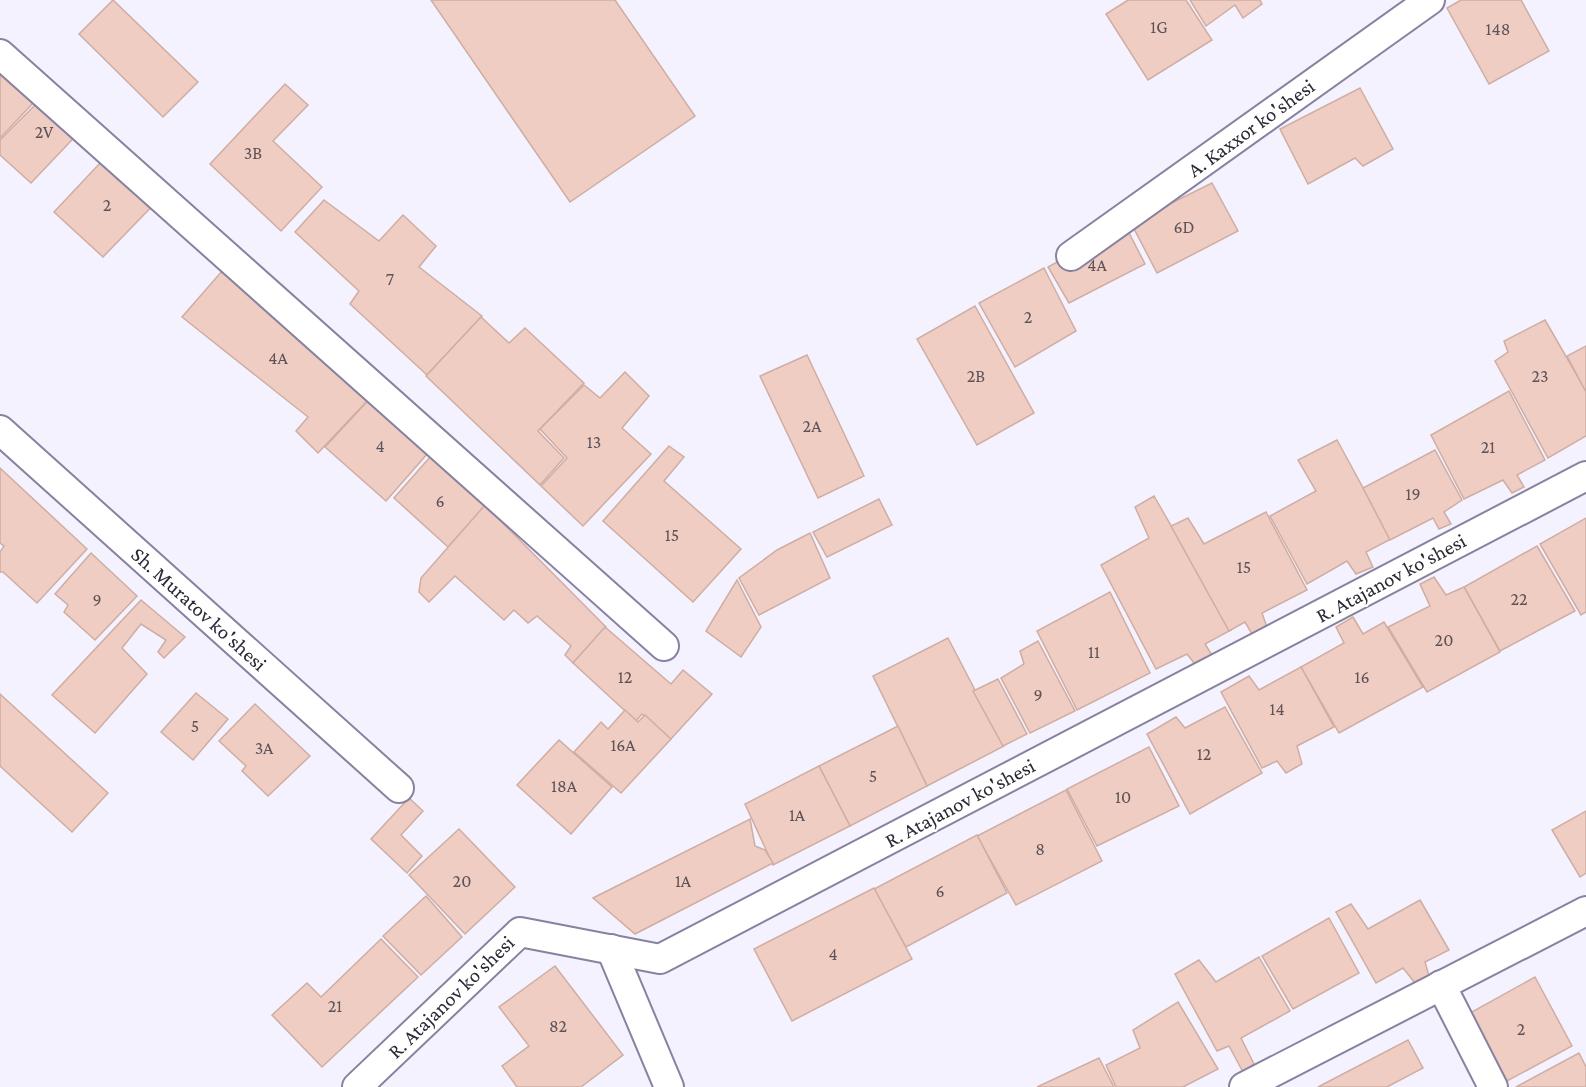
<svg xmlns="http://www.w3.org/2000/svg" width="1586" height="1087" font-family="'Crimson Pro',serif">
<rect width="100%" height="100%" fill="#f4f2ff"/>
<!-- building -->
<g fill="#f0cdc3" stroke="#cfada3" stroke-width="1.5">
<path d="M113,0L198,82L163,117L79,34Z"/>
<path d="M431,0H615L695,116L570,202Z"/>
<path d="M1128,0H1186L1212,40L1148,80L1106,14Z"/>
<path d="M1190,0H1260L1262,4L1243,18L1235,5L1206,26Z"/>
<path d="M1461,0H1521L1549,51L1489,84L1447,8Z"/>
<path d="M0,63L37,99L0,138Z"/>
<path d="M285,84L308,105L273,141L322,187L281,231L210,164Z"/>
<path d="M1360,88L1393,149L1363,166L1355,158L1308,184L1280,129Z"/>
<path d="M51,89L88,123L31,183L0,155V140Z"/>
<path d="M101,162L118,180L130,170L160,198L103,257L54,212Z"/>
<path d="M1212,183L1238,231L1157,273L1131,223Z"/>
<path d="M324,200L379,241L403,215L436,246L419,267L482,316L427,375L350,304L359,291L295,232Z"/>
<path d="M1125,225L1145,264L1069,303L1048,267Z"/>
<path d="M1044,268L1076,331L1015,367L979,303Z"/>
<path d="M223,270L368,400L318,453L296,431L308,417L182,317Z"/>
<path d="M975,306L1034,413L977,445L917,339Z"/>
<path d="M481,317L509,343L525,328L584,383L538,431L564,458L540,485L426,376Z"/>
<path d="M1545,320L1586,391V436L1548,458L1495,361L1508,352L1504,341Z"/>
<path d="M1586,346V392L1567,356Z"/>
<path d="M807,355L864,476L818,498L760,376Z"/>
<path d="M625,372L649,396L622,428L651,454L583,526L541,486L567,458L540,429L584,385L600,398Z"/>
<path d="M377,391L435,445L386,501L325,447Z"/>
<path d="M1509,391L1545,460L1517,475L1524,487L1512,493L1503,480L1464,499L1431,435Z"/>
<path d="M1337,440L1391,539L1366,552L1373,567L1356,574L1347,561L1307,584L1270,516L1316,491L1298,460Z"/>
<path d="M669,446L684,457L664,481L741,549L693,602L603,521Z"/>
<path d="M1435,450L1462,500L1444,512L1451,524L1439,529L1433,518L1390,540L1363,488Z"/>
<path d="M431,456L486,505L448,547L394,498Z"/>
<path d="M0,468L87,549L37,603L3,572H0V552L4,546L0,543Z"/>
<path d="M1154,496L1231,630L1205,644L1215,660L1198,668L1187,654L1156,669L1101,565L1149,538L1135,507Z"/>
<path d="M879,499L892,525L827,557L813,532Z"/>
<path d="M485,505L606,627L573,663L565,655L571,646L537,616L528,623L514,610L504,620L455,576L429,602L419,592L421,578Z"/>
<path d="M1266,512L1307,590L1262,613L1269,633L1255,639L1245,622L1229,631L1171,526L1188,518L1204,544Z"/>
<path d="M1586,518V612L1581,615L1540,544Z"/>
<path d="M810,533L830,578L759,615L739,578L777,550Z"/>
<path d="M1537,546L1575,611L1500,651L1464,587Z"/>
<path d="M91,553L137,596L95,640L64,612L68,605L55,594Z"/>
<path d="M1434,577L1446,595L1464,587L1500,652L1427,692L1388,627L1430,606L1420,584Z"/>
<path d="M737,580L761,627L741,657L706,631Z"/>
<path d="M1110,592L1150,673L1077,710L1037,631Z"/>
<path d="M141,600L185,637L164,658L158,652L166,640L141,624L122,648L147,674L95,733L52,695Z"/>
<path d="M1353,617L1363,634L1384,622L1423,687L1339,733L1301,667L1344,643L1336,627Z"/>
<path d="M605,627L671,684L683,670L712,694L670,740L642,714L636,721L573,663Z"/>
<path d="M948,638L1004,746L927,786L873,676Z"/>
<path d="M1038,641L1075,711L1030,733L1001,678L1024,664L1020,651Z"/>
<path d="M1301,667L1334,727L1297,746L1302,764L1286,773L1277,761L1262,768L1221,692L1249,676L1259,690Z"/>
<path d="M998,679L1027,734L1003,746L973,691Z"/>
<path d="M196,693L228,719L193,760L161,732Z"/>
<path d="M0,694L108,793L72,832L0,766Z"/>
<path d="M255,704L310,756L268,796L242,771L246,766L219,741Z"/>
<path d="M1225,707L1262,773L1190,814L1147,734L1176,717L1185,728Z"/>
<path d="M625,710L638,722L645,715L671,739L621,793L574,752L601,722L608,729Z"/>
<path d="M898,726L927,786L850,826L819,766Z"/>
<path d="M559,740L612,787L571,834L517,785Z"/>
<path d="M1149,747L1179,806L1097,846L1067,789Z"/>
<path d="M819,766L850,826L773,865L745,804Z"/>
<path d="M1066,790L1102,861L1016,905L977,836Z"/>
<path d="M409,798L423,811L401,835L422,856L407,873L371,839Z"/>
<path d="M1586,811V873L1580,877L1552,830Z"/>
<path d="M750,819L755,846L765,850L773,863L635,934L593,898Z"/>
<path d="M459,829L515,887L465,934L409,875Z"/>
<path d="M977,835L1007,893L906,947L874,889Z"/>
<path d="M874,888L912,959L792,1021L754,949Z"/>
<path d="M426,896L462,937L421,975L383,936Z"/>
<path d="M1420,900L1449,950L1425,962L1429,976L1415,983L1403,968L1376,983L1336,912L1351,904L1368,929Z"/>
<path d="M1329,918L1359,973L1293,1009L1262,956Z"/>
<path d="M381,939L418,977L322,1067L272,1015L307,983L321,997Z"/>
<path d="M1259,957L1290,1011L1241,1038L1254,1064L1243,1072L1229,1046L1217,1051L1175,974L1199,960L1216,982Z"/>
<path d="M555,966L623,1055L581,1087H517L502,1066L529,1046L499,1007Z"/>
<path d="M1535,977L1572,1046L1507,1081L1470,1013Z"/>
<path d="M1178,1002L1218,1069L1183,1087H1116L1106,1065L1140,1048L1133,1030Z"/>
<path d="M1408,1040L1423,1068L1387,1087H1318Z"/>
<path d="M1579,1053L1586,1067V1087H1516Z"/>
<path d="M1099,1058L1114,1087H1037Z"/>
</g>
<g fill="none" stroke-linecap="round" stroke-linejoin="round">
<!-- street casing -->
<g stroke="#86829f" stroke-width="32">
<g id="street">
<path d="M0,54L664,646"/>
<path d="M1071,256L1430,0"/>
<path d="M0,430L399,788"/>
<path d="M611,949L669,1087"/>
<path d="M1441,985L1493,1087"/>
<path d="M357,1087L520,932L660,959L1586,476"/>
<path d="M1244,1087L1586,911"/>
</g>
</g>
<!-- street -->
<use href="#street" stroke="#fff" stroke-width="28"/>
</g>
<g text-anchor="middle" stroke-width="4.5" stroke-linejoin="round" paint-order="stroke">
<!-- number labels -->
<g font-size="18" fill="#5c5258">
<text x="1159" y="33">1G</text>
<text x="1498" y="35">148</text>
<text x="44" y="138">2V</text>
<text x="253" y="159">3B</text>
<text x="107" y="211">2</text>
<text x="1184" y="233">6D</text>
<text x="1097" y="271">4A</text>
<text x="390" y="285">7</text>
<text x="1028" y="323">2</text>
<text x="278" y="364">4A</text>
<text x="976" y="382">2B</text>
<text x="1540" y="382">23</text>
<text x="812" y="432">2A</text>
<text x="594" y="448">13</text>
<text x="380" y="452">4</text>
<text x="1488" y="453">21</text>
<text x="1413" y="500">19</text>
<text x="440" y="507">6</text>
<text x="672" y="541">15</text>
<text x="1244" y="573">15</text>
<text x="1519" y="605">22</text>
<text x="97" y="606">9</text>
<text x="1444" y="646">20</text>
<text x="1094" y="658">11</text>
<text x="625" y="683">12</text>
<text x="1362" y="683">16</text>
<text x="1038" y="701">9</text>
<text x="1277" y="715">14</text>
<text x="195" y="732">5</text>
<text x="623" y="751">16A</text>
<text x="264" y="754">3A</text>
<text x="1204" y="760">12</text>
<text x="873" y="782">5</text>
<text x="564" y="792">18A</text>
<text x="1123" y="803">10</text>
<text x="797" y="821">1A</text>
<text x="1040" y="855">8</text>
<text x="462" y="887">20</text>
<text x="683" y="887">1A</text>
<text x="940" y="897">6</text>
<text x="833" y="960">4</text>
<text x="335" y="1012">21</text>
<text x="558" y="1032">82</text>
<text x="1521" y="1035">2</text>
</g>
<!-- street labels -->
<g font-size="21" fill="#2b2935" stroke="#fff">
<text transform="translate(1251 128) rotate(-36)" y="7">A. Kaxxor ko'shesi</text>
<text transform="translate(1391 578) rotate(-28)" y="7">R. Atajanov ko'shesi</text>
<text transform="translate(199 609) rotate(42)" y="7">Sh. Muratov ko'shesi</text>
<text transform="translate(960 803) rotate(-28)" y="7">R. Atajanov ko'shesi</text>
<text transform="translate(451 997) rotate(-44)" y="7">R. Atajanov ko'shesi</text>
</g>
</g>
</svg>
